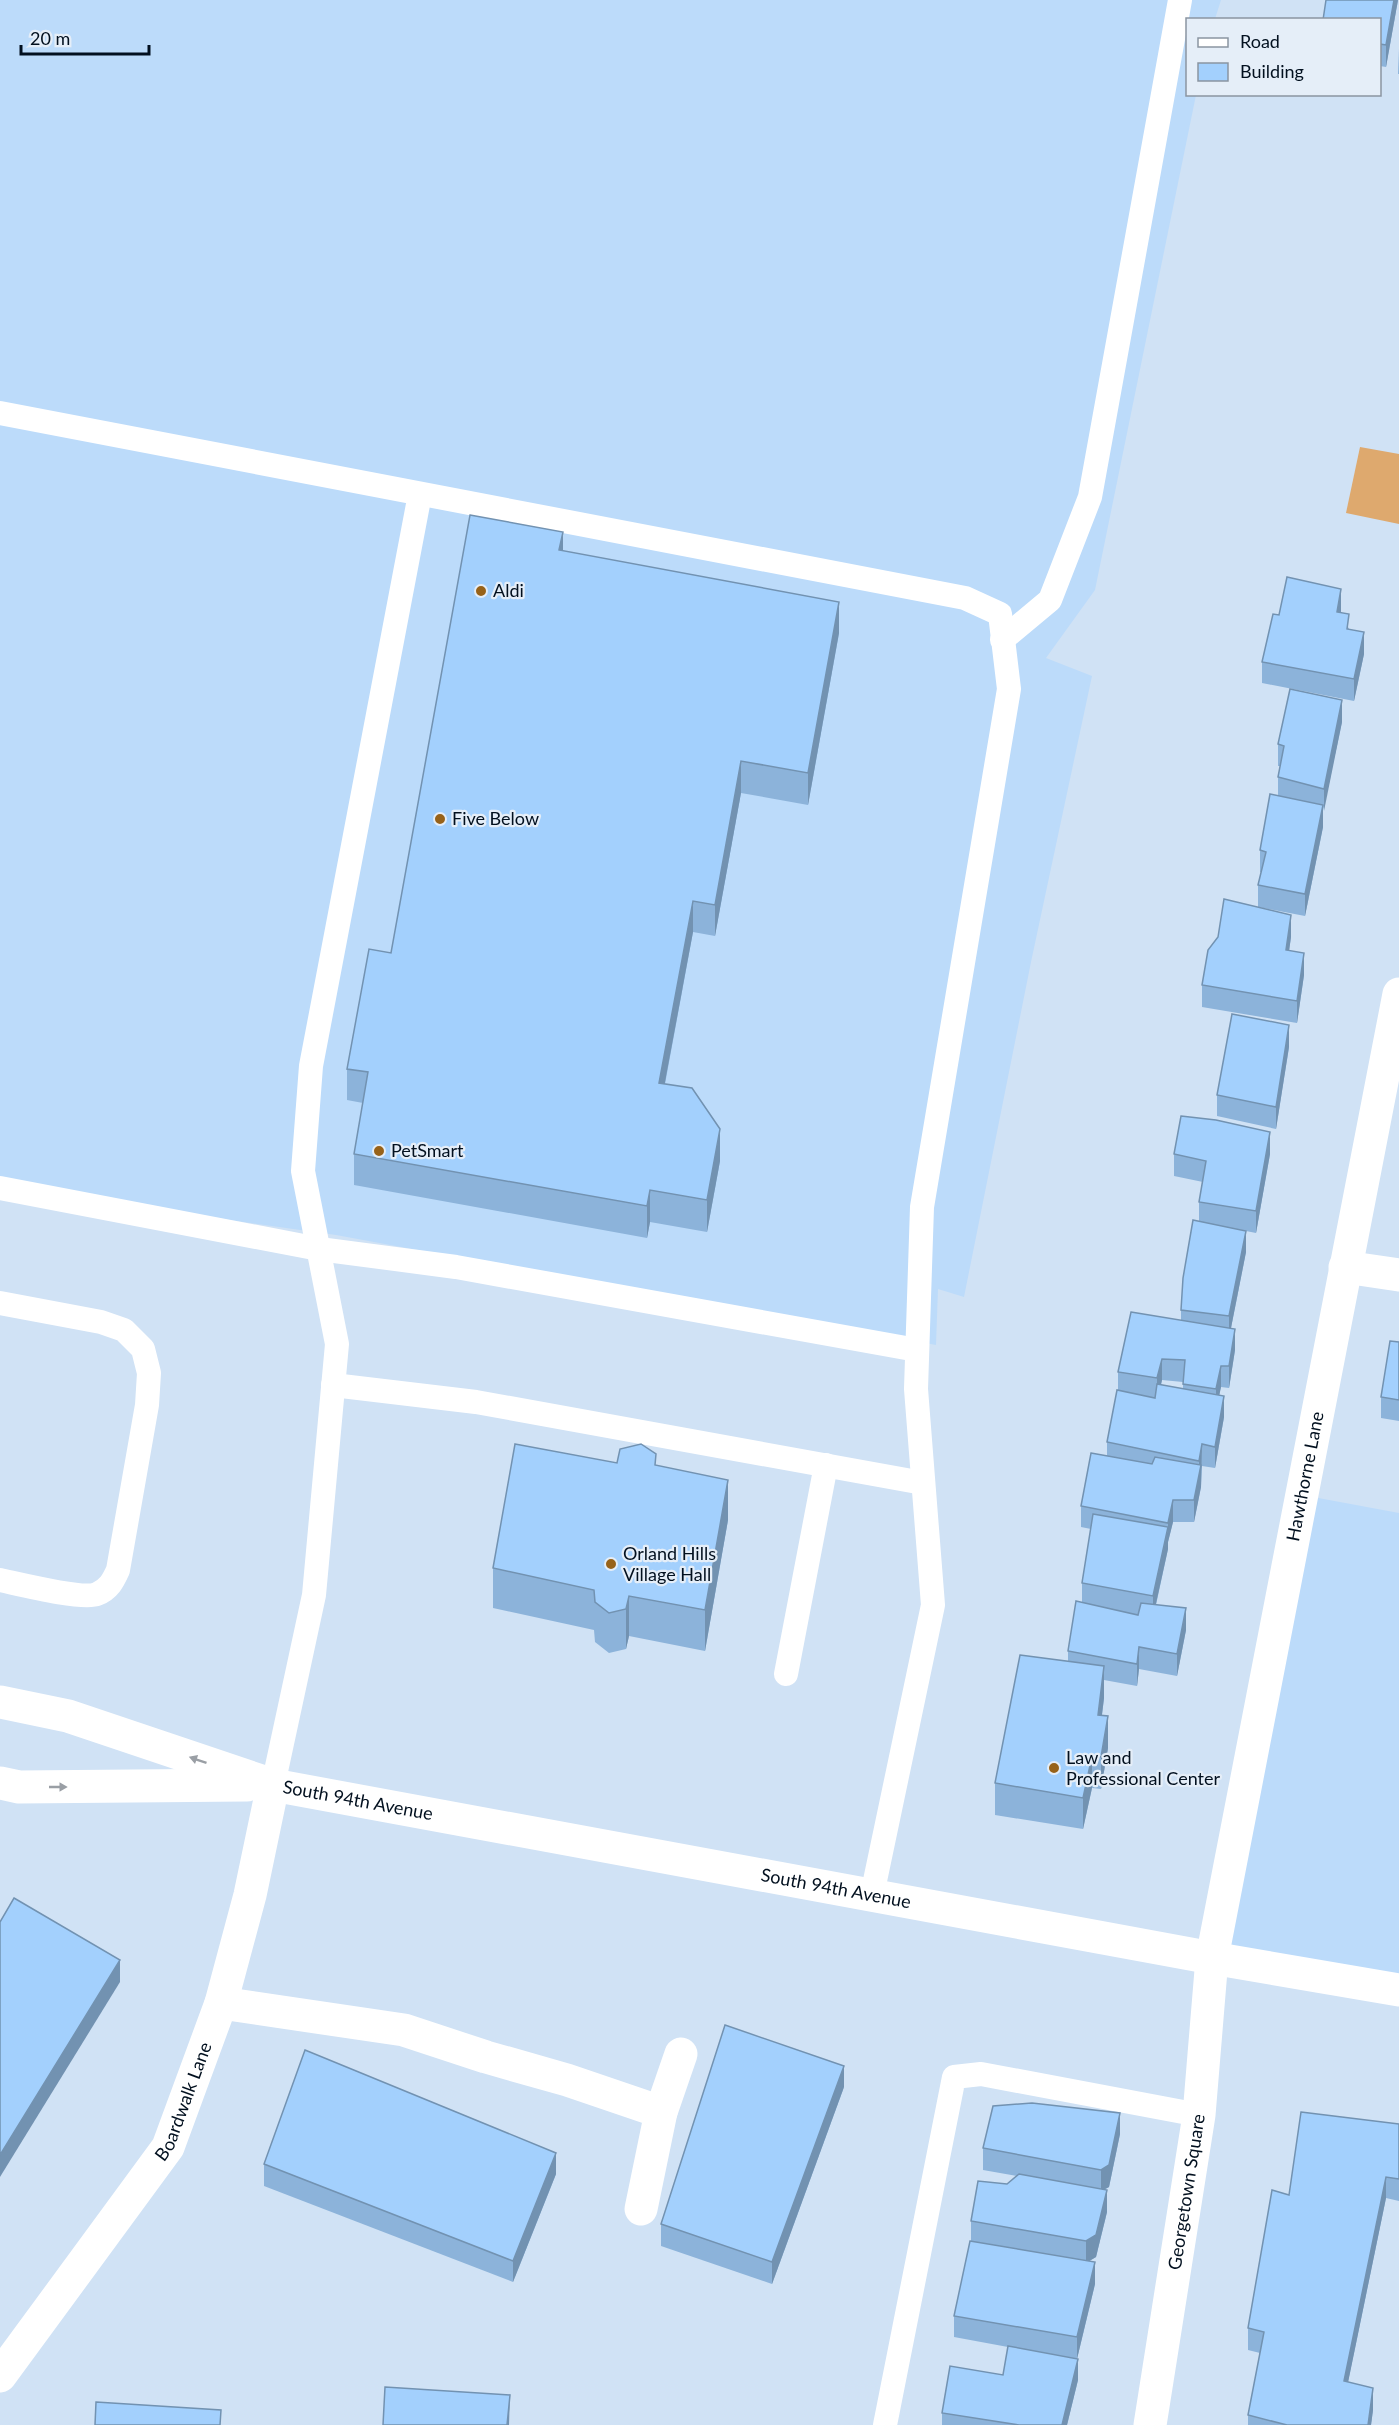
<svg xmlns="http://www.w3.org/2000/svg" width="1399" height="2425" font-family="Lato,sans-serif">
<rect width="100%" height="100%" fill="#d0e2f5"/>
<!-- built -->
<g fill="#bcdbfa">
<path d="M0,0H1221L1215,19L1188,20V94L1196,95L1095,590L1046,658L1092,676L1031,962L964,1297L938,1289L936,1345L336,1235L0,1188Z"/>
<path d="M1313,1497L1399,1513V1978L1218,1947Z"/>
</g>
<!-- green -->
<path fill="#dea96e" d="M1360,447L1399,454V524L1346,513Z"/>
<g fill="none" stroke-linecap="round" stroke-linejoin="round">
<!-- service -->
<g stroke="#fff" stroke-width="24">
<path d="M0,413L965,598L1000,614L1009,689L922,1207L916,1389L933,1605L872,1895"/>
<path d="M1002,640L1050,600L1090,497L1180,0"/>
<path d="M0,1188L319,1249L456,1267L917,1350"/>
<path d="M0,1303L101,1322L124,1330L143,1349L149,1373L147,1405L118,1570C113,1581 109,1589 97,1594C83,1600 19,1584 0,1580"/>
<path d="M333,1385L476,1402L923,1483"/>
<path d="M786,1674L826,1465"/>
<path d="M273,1785L314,1595L337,1344L303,1171L311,1066L420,494"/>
<path d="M885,2425L954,2077L981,2074L1199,2115"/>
</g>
<!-- minor -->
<g stroke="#fff" stroke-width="33">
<path d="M1345,1267L1399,1275"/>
<path d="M221,2003L404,2030L486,2057L567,2080L661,2112"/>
<path d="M641,2209L661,2112L681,2054"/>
<path id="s1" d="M0,2376L168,2147L221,2003L250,1895L273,1785"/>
<path id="s2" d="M1150,2425L1199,2115L1212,1958L1399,994"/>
</g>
<!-- tertiary -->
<g stroke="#fff" stroke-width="33">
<path id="s3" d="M0,1702L68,1716L273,1785L1212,1958L1399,1990"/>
<path d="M0,1783L19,1787L247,1785"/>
</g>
</g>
<!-- wall -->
<g fill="#8cb3da" fill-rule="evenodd">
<path d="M1398,0L1386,67L1380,66V20Z"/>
<path d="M1399,49V74H1398Z"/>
<path d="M563,551L839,633L808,805L741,793L715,936L693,932L665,1084L720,1161L707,1232L650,1222L647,1238L354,1185V1154L363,1103L347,1100V1069L391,953Z"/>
<path d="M1341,611V613L1349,629L1364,654L1354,701L1262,683V662L1279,615Z"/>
<path d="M1342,722L1323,811V827L1305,916L1258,907V885L1261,872H1260V850L1278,795V777L1280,766H1278V744Z"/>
<path d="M1291,937L1289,951L1304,975L1297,1023L1202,1007V985Z"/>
<path d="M1289,1047L1276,1129L1217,1116V1095Z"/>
<path d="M1174,1154H1270L1256,1233L1246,1231V1252L1231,1328L1235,1350L1229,1388L1221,1387L1219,1395L1224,1417L1215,1468L1202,1466L1201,1487L1194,1522H1173L1168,1542V1549L1156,1605L1186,1630L1177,1676L1139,1669L1137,1686L1104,1680V1698L1102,1715L1108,1748L1101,1789L1092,1788L1083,1829L995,1815V1783L1068,1661V1651L1082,1602V1583L1091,1529L1081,1527V1506L1107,1456V1442L1118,1390V1372L1181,1320V1310L1199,1221V1202L1203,1182L1174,1176ZM1162,1380L1183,1382V1389L1161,1385Z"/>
<path d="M1399,1342V1421L1381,1418V1397Z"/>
<path d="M617,1463L656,1465L728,1520L705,1651L629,1636L626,1649L609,1653L595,1642L594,1630L493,1608V1568Z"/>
<path d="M844,2087L772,2284L661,2246V2224Z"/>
<path d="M1399,2124V2201L1386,2198L1348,2382L1373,2410L1371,2425H1248V2415L1260,2353L1248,2350V2328Z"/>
<path d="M1120,2134L1109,2187L1104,2190L1107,2212L1096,2257L1089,2261L1095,2284L1077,2359L1078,2380L1067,2425H942V2413L1003,2375L1008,2347L954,2337V2316L971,2241V2221L1007,2184L1017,2176L983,2170V2148Z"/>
<path d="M264,2164L556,2174L513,2282L264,2186Z"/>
</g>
<!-- shaded-wall -->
<g fill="#7292b1">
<path d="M1394,0H1398L1386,67V45Z"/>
<path d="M563,532V564L559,550Z"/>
<path d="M1341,589V611L1337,634V612Z"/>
<path d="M839,602V633L808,805V773Z"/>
<path d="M1364,632V654L1354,701V679Z"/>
<path d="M1342,700V722L1324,811V789Z"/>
<path d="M741,761V793L715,936V905Z"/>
<path d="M1323,805V827L1305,916V894Z"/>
<path d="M693,901V932L659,1114V1083Z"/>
<path d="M1291,915V937L1286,972V950Z"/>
<path d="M1304,953V975L1297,1023V1001Z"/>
<path d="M1289,1025V1047L1276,1129V1107Z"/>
<path d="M720,1129V1161L707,1232V1200Z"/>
<path d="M1270,1132V1154L1256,1233V1211Z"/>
<path d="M650,1190V1222L647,1238V1206Z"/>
<path d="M1246,1231V1252L1229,1338V1316Z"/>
<path d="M1235,1329V1350L1229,1388V1366Z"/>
<path d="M1162,1359V1380L1157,1400V1378Z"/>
<path d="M1221,1366V1387L1216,1411V1389Z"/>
<path d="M1224,1396V1417L1215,1468V1447Z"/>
<path d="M1202,1444L1201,1487L1194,1522V1500L1199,1474V1461Z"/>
<path d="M728,1480V1520L705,1651V1610Z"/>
<path d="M1173,1500V1522L1168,1542V1549L1153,1617V1596L1168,1529V1523Z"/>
<path d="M629,1596V1636L626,1649V1609Z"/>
<path d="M1186,1608V1630L1177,1676V1654Z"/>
<path d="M1139,1647V1669L1137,1686V1664Z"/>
<path d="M1104,1666V1698L1098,1746V1715Z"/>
<path d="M1108,1716V1748L1101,1789V1757Z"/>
<path d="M1092,1756V1788L1083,1829V1798Z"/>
<path d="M120,1960V1982L0,2177V2155Z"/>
<path d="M844,2066V2087L772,2284V2262Z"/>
<path d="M1120,2113V2134L1109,2187L1101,2191V2170Z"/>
<path d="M556,2153V2174L513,2282V2261Z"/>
<path d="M1386,2177V2198L1344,2402V2381Z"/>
<path d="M1107,2190V2212L1096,2257L1086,2263V2241Z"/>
<path d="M1095,2262V2284L1077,2359V2337Z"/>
<path d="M1078,2359V2380L1067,2425H1062Z"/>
<path d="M1373,2388V2410L1371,2425H1368Z"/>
<path d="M510,2395L509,2425H507Z"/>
</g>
<!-- building -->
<g fill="#a3d0fd" stroke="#7292b1" stroke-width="1.5">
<path d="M1326,0H1394L1386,45L1380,44V20H1323Z"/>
<path d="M470,515L563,532L559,550L839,602L808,773L741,761L715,905L693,901L659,1083L692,1088L720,1129L707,1200L650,1190L647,1206L354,1154L368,1072L347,1069L369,949L391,953Z"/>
<path d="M1287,577L1341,589L1337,612L1349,614L1347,629L1364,632L1354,679L1262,662L1273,614L1279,615Z"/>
<path d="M1290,689L1342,700L1324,789L1278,777L1284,746L1278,744Z"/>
<path d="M1270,794L1323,805L1305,894L1258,885L1266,852L1260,850Z"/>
<path d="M1224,899L1291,915L1286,950L1304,953L1297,1001L1202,985L1208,950L1218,937Z"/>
<path d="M1232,1014L1289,1025L1276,1107L1217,1095Z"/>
<path d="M1181,1116L1216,1120L1270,1132L1256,1211L1199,1202L1206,1161L1174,1154Z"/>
<path d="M1193,1220L1246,1231L1229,1316L1181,1310L1183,1278Z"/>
<path d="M1131,1312L1235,1329L1229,1366H1221L1216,1389L1183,1384L1185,1360L1162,1359L1157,1378L1118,1372Z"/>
<path d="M1390,1341L1399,1342V1400L1381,1397Z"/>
<path d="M1157,1384L1224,1396L1215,1447L1202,1444L1199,1461L1107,1442L1117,1390L1155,1398Z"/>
<path d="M515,1444L617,1463L620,1449L641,1444L656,1454L655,1465L728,1480L705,1610L629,1596L626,1609L609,1613L595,1602L594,1590L493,1568Z"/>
<path d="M1091,1453L1152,1464L1155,1457L1201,1465L1194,1500H1173L1168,1523L1081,1506Z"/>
<path d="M1093,1514L1168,1527L1153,1596L1082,1583Z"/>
<path d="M1076,1601L1138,1615L1141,1603L1186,1608L1177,1654L1139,1647L1137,1664L1068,1651Z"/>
<path d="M1020,1655L1104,1666L1098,1715L1108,1716L1101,1757L1092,1756L1083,1798L995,1783Z"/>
<path d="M14,1898L120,1960L0,2155V1922Z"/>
<path d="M725,2025L844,2066L772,2262L661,2224Z"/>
<path d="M305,2050L556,2153L513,2261L264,2164Z"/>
<path d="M1032,2103L1120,2113L1109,2165L1101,2170L983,2148L993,2106Z"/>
<path d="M1301,2112L1399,2124V2179L1386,2177L1344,2381L1373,2388L1368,2425H1287L1248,2415L1264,2332L1248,2328L1272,2190L1289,2195Z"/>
<path d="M1019,2174L1107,2190L1096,2235L1086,2241L971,2221L978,2181L1007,2184Z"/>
<path d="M970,2241L1095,2262L1077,2337L954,2316Z"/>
<path d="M1008,2346L1078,2359L1062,2425H1019L942,2413L950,2366L1003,2375Z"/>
<path d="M385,2387L510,2395L507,2425H383Z"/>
<path d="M96,2402L221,2410L220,2425H95Z"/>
</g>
<!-- one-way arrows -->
<defs><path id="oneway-solid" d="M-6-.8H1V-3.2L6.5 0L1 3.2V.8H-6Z" transform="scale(1.5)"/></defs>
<g fill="#9a9fa5">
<use href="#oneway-solid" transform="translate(198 1760) rotate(-161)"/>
<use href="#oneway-solid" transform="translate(58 1787)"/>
</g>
<!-- markers -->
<g fill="#976219" stroke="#e5eef8" stroke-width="2">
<circle cx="481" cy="591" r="6"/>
<circle cx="440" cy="819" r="6"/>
<circle cx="379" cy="1151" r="6"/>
<circle cx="611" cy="1564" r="6"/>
<circle cx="1054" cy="1768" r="6"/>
</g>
<g text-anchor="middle" stroke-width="4.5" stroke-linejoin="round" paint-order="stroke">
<!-- poi labels -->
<g font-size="18" fill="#02101f" stroke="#e5eef8" text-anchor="start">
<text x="493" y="597">Aldi</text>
<text x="452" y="825">Five Below</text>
<text x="391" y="1157">PetSmart</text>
<text x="623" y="1560">Orland Hills<tspan x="623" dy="21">Village Hall</tspan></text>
<text x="1066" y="1764">Law and<tspan x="1066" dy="21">Professional Center</tspan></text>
</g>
<!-- street labels -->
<g font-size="18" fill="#02101f" stroke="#e5eef8">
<text dy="6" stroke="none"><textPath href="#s2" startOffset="962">Hawthorne Lane</textPath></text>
<text dy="6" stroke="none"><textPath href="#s3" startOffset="372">South 94th Avenue</textPath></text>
<text dy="6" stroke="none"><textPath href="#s3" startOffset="858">South 94th Avenue</textPath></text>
<text dy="6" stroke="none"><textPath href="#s1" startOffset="332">Boardwalk Lane</textPath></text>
<text dy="6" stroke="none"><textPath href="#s2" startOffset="236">Georgetown Square</textPath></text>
</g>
</g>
<!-- legend -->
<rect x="1186" y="18" width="195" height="78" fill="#e5eef8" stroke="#8a95a1" stroke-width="1.5"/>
<rect x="1198" y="38" width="30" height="9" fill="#ffffff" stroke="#8a95a1" stroke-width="1.5"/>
<text x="1240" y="48" font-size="18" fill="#02101f">Road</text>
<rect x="1198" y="63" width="30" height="18" fill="#a3d0fd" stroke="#8a95a1" stroke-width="1.5"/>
<text x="1240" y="78" font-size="18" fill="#02101f">Building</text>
<!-- scale -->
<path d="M21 45v9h128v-9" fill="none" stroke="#02101f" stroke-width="3"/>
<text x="30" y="45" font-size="18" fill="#02101f" stroke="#e5eef8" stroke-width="4.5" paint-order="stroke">20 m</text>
</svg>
